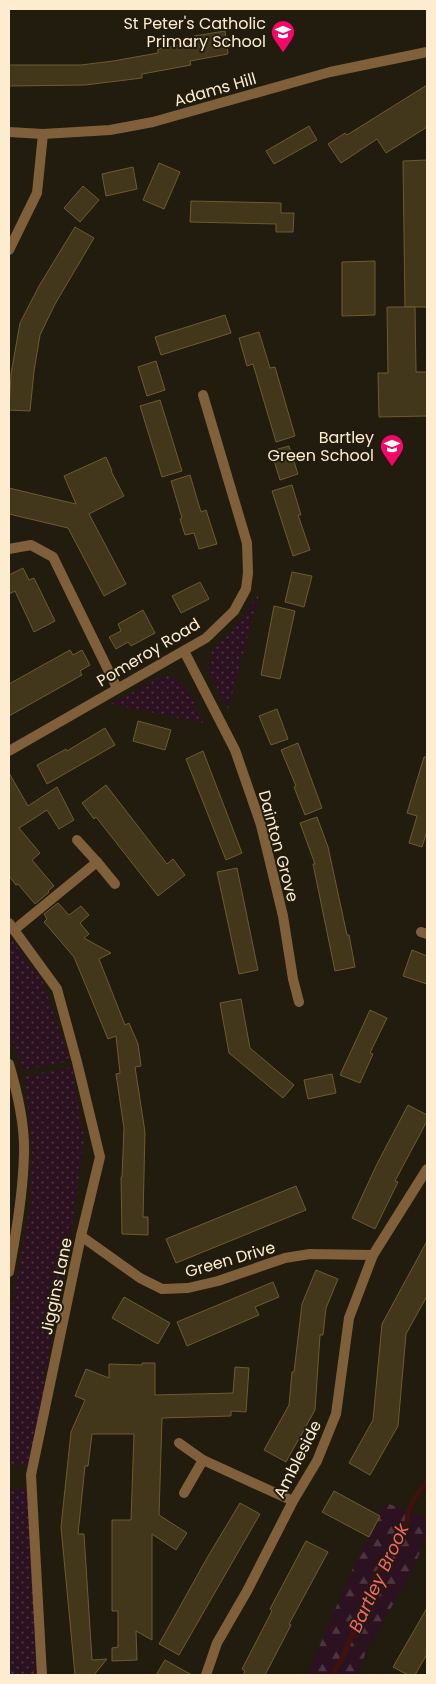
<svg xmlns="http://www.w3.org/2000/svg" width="436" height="1684" font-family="Poppins,sans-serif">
<defs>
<pattern id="grass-dots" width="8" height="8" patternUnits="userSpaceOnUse" patternTransform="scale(1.25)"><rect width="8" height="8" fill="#2c1220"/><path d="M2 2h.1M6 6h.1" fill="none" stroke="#4c353f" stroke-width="1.8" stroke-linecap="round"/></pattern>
<pattern id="forest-firs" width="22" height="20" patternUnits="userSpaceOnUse" patternTransform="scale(1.25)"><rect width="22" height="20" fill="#2c1220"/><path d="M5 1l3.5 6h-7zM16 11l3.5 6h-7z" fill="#4c353f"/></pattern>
</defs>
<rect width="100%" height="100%" fill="#221c0e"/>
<!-- grass -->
<g fill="url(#grass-dots)">
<path d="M260,591L228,709L208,671L212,650L230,633L252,605Z"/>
<path d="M164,675L176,678L188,689L203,723L111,704Z"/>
<path d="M9,936L42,980L70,1061L23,1070L9,1033Z"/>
<path d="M72,1067L84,1138L73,1219L30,1464L9,1465V1323L30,1205L32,1154L25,1076Z"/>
<path d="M31,1488L36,1675H9V1489Z"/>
</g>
<!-- forest -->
<path fill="url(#forest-firs)" d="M386,1503L427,1518V1533L414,1567L365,1654L358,1675H307L353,1568Z"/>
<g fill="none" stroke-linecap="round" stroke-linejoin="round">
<!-- stream -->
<path stroke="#3f120b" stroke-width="5" d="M332,1675L343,1657L376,1576L407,1523L408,1512L415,1497L427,1482"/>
</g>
<!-- building -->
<g fill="#43371b" stroke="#6e5a2e">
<path d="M225,31L228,54L190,61L191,65L142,74V78L85,85L9,86V65H81L113,61L158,53V49L195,42L194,36Z"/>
<path d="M427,85V127L386,153L377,139L341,163L328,144L345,133L347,135Z"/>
<path d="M309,126L317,140L274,164L266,151Z"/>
<path d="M427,160V307H405L403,161Z"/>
<path d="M159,163L180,172L164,209L143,200Z"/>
<path d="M133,167L137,189L106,196L102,174Z"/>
<path d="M83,186L99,200L80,222L64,208Z"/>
<path d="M191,201L281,203V213H294L293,232H276V224L190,222Z"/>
<path d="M75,227L94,238L55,304L40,335L34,371L30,411L9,410L11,374L20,323L39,286Z"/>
<path d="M375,261V315L342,316V262Z"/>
<path d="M387,307H415L416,372H427V416L379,417L378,373H388Z"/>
<path d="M225,315L231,333L161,355L155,337Z"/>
<path d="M259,332L270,368L275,367L295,436L276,442L253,364L247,366L239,338Z"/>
<path d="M156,361L165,390L147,396L138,367Z"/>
<path d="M160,400L182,471L162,477L140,406Z"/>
<path d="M289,446L298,474L280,480L271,451Z"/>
<path d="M106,457L112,471H111L124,496L89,514L126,584L104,596L68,528L9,514V488L76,504L64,476Z"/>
<path d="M190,475L201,512L206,510L217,544L199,549L194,533L185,535L180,519L182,518L171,481Z"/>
<path d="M292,485L301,515H298L310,550L293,556L272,491Z"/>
<path d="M23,568L29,580L34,578L55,621L34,632L15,591L9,594V575Z"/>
<path d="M292,572L312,576L304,607L285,602Z"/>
<path d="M200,582L209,599L181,613L172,596Z"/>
<path d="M274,606L295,611L280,679L261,675Z"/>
<path d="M143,610L155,633L131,646L128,642L116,649L109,637L121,631L118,624Z"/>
<path d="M70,650L73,655L82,650L90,665L80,671L82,675L9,716V684Z"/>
<path d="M277,709L288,739L271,745L259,716Z"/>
<path d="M138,721L171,730L165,750L133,741Z"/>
<path d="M105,728L115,745L47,784L37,765L66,749L67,751Z"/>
<path d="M298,743L322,808L305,815L294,787L296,786L281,750Z"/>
<path d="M203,751L242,853L226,860L186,759Z"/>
<path d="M424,757H427V831L422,847L409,843L417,816L407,813Z"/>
<path d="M9,773L28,806L57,787L74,820L59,829L47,810L19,828L40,853L32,860L54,886L48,891L49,892L35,904L18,884L16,885L9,876Z"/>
<path d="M106,785L167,864L173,859L185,875L158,896L96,817L94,819L82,803Z"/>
<path d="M317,817L328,847L347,935H349L355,967L335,971L313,864H315L300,823Z"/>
<path d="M237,868L258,970L239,974L217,872Z"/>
<path d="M58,903L69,915L81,906L89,915L80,923L89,934L84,938L111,953L99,959L125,1025L129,1023L138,1044L141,1066L135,1067L145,1132L143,1217H148V1235L122,1234L121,1177H122L124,1128L116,1074L120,1073L116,1036L108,1039L74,957L44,922L47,919L44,914Z"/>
<path d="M412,950L427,956V984L403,976Z"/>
<path d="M241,999L250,1048L294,1085L283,1098L229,1053L220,1003Z"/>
<path d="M370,1010L387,1018L370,1053L373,1054L360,1083L340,1075Z"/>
<path d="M332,1074L336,1093L308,1099L304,1080Z"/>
<path d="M408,1105L427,1115V1121L395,1181L398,1182L375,1229L352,1218L377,1164Z"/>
<path d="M296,1186L306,1210L176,1263L166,1239Z"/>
<path d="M427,1241V1296L406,1334L398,1426L370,1475L349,1463L373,1420L382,1324Z"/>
<path d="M316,1270L338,1279L326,1308L323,1335H320L315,1410L286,1462L264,1450L289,1405L292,1372H294L302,1304Z"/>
<path d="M273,1282L279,1297L255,1307L259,1315L187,1346L177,1322Z"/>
<path d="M124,1297L170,1323L158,1344L112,1318Z"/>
<path d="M142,1363H155V1395L233,1393L235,1367L249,1368L246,1412L231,1411V1416L162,1418L159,1515L187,1533L176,1550L152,1534V1640L136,1631L137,1660L112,1661V1648L118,1647V1611H112V1520H131L134,1434H92L88,1466H85L78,1534H84L92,1660L107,1659L94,1675H75L61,1527L71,1432L85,1400L75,1396L86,1369L109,1378V1364L142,1365Z"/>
<path d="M334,1491L380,1516L369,1537L322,1512Z"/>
<path d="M240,1503L260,1514L179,1655L159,1644L207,1558Z"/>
<path d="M306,1541L328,1552L289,1624L291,1625L265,1675H243L245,1671L242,1669L272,1611L270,1609Z"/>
<path d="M427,1608V1654L415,1675H408L393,1667Z"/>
<path d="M165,1660L192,1675H156Z"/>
</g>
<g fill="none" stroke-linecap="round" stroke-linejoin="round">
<!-- minor -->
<g stroke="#80603b" stroke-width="10">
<path d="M9,250L37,193L43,134"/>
<path d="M9,549L31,545L53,557L117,688"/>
<path d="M184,651L235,750L261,825L283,916L293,979L299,1002"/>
<path d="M9,751L206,638L234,611L246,589L248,573L247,543L203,395"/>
<path d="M77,840L97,862"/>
<path d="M9,923L57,989L77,1062L100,1157L81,1236L31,1475L42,1675"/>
<path d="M14,930L97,862L115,884"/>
<path d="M421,932L427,934"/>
<path d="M81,1236L140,1278L162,1289L188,1288L218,1281L285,1258L310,1254L373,1255"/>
<path d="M179,1443L203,1460L293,1501"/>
<path d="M184,1493L203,1460"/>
<path d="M206,1675L217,1643L247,1591L293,1501L317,1461L336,1414L349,1318L373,1255L427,1169"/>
</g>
<!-- tertiary -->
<g stroke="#80603b" stroke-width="10">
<path d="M9,132L43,134L110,130L153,122L330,72L427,52"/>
<path d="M9,1064C17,1091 25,1126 24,1154C23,1194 16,1233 9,1272"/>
</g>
</g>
<!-- icons -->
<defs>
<g id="school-pin" transform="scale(1.25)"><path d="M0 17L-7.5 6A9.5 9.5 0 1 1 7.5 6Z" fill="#f40768" stroke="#221c0e"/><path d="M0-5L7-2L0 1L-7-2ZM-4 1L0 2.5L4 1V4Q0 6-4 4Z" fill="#fff"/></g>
</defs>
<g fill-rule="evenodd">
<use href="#school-pin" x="283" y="32"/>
<use href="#school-pin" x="392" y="446"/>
</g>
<g text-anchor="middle" stroke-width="4" stroke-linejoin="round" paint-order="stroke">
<!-- poi labels -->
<g font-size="16" fill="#feecd1" stroke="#221c0e" text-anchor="end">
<text x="266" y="29">St Peter's Catholic<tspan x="266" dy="18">Primary School</tspan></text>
<text x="374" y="443">Bartley<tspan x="374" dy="18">Green School</tspan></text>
</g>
<!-- street labels -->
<g font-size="16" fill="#feecd1" stroke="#221c0e">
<text transform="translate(215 89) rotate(-16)" y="6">Adams Hill</text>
<text transform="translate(148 652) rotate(-31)" y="6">Pomeroy Road</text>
<text transform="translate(279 846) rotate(75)" y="6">Dainton Grove</text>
<text transform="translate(230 1259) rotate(-16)" y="6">Green Drive</text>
<text transform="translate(56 1286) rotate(-78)" y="6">Jiggins Lane</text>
<text transform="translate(297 1459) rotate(-63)" y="6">Ambleside</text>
</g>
<!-- water labels -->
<g font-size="18" font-style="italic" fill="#fa6369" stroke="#221c0e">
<text transform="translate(379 1578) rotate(-65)" y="6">Bartley Brook</text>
</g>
</g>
<!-- border -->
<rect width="436" height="1684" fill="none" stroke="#feecd1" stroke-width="20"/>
</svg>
